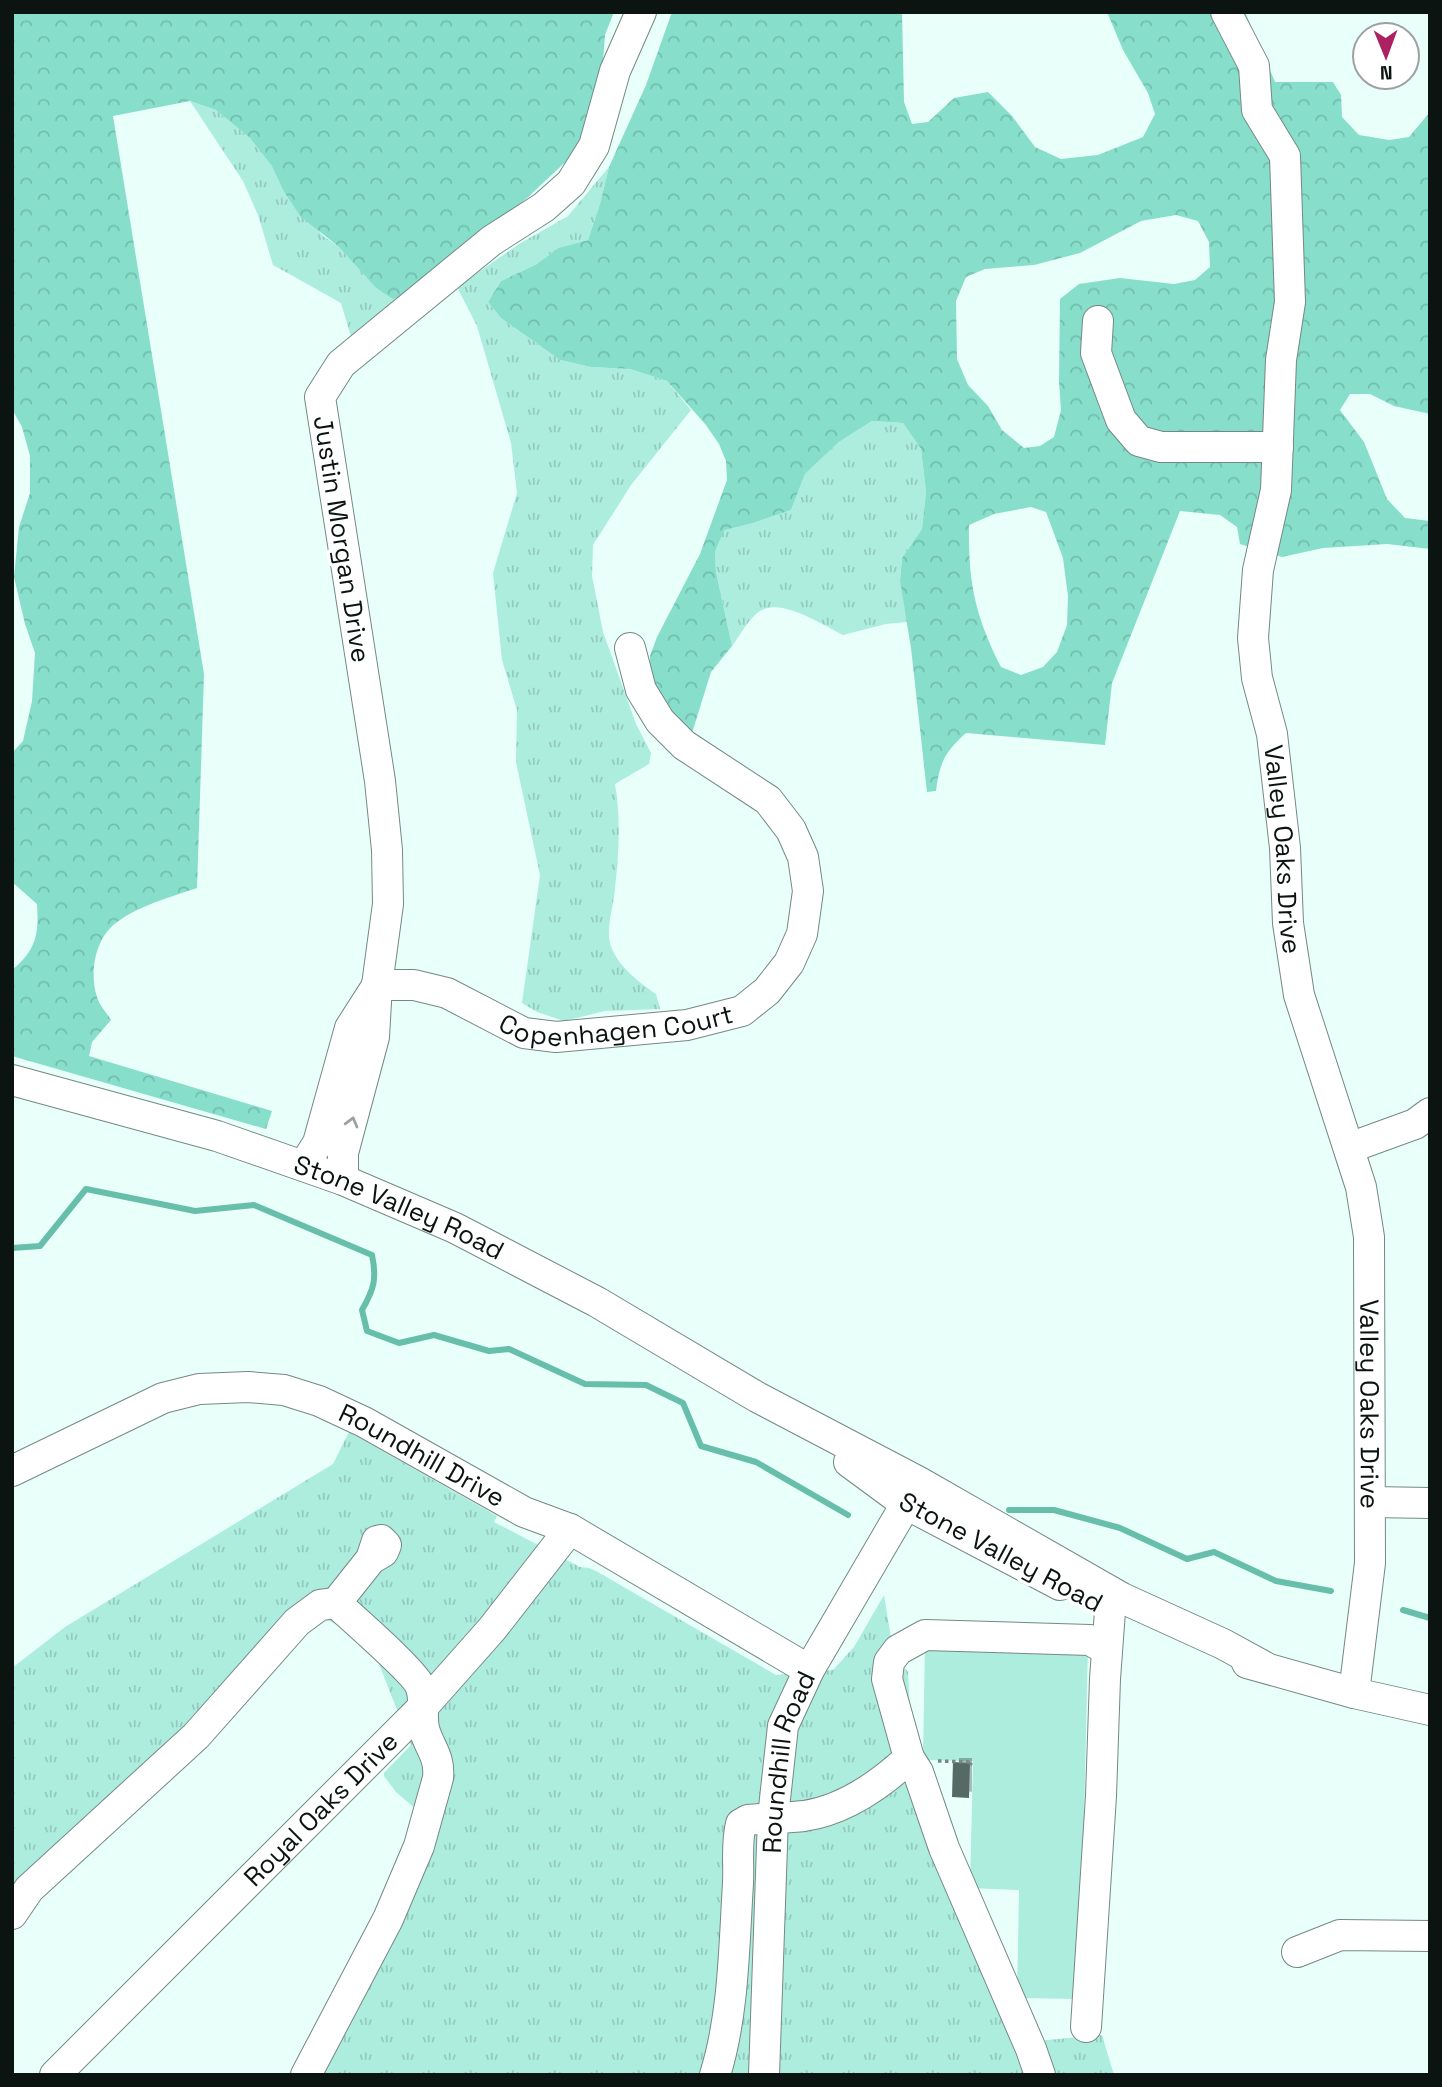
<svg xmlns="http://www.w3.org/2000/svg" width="1442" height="2087" font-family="'Space Grotesk',sans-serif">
<defs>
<pattern id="grass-tufts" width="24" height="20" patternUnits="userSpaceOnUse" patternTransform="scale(1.75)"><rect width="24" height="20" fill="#acedde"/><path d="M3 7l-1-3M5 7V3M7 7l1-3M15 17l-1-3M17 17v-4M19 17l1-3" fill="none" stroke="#93cabd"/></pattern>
<pattern id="forest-crowns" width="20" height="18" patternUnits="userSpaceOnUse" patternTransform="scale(1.75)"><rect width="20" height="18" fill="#86decb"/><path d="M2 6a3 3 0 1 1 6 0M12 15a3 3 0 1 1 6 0" fill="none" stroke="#72bead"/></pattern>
<filter id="shadow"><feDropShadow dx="6" dy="-6" stdDeviation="0" flood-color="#0004"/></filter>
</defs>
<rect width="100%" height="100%" fill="#e9fff9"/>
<!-- grass -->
<g fill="url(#grass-tufts)">
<path d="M190,101L216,110L250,138L273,166L283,190L323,236L338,246L375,287L411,293L352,340L341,303L273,265L258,215L243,181Z"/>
<path d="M609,167L600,204L588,240L558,248L537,264L501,281L488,302L501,318L560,360L591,367L630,369L667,381L691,410L631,485L593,545L592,576L603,632L636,724L651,753L649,764L615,784C621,818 619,853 615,888C614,903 608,921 609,937C611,961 638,982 656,994L660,1009L605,1011L564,1021L537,1012L522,1003L540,875L516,762L517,710L502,660L493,573L517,493L511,443L477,326L457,287L519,244L568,216Z"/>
<path d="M872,421L903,423L921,449L926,492L922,529L902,558L900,580L907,622L886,624L843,635C823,625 781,597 760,611C749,618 740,635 732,646L716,572L715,552L724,529L753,523L791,510L805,474L839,442Z"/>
<path d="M349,1432L497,1516L494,1522L580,1567L589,1568L596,1571L776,1675L833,1670L854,1647L884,1595L892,1644L897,1660L908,1672L912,1751L1036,2041L1102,2035L1114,2075H288L385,1934L418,1811L396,1792L384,1776V1773L411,1745L369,1639L316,1615L12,1922V1668L65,1627L333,1464Z"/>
</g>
<!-- forest -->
<g fill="url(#forest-crowns)" fill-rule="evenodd">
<path d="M12,12H614L605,35L602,74L593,113L576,152L527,198L411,293L393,299L375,287L338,246L301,217L283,190L272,166L250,138L216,110L190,101L113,116L204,674L197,888C171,897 140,905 117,922C95,938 89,972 97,997C99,1005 107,1013 111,1020L92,1042L89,1056L272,1111L266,1129L12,1056V970C36,950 39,935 37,904L12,882V753L23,741L32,701L35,653L25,624L14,577L19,527L30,493V456L22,427L12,409Z"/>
<path d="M672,12H902L904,102L912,124L928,122L954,98L988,92L1012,116L1035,147L1061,159L1098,155L1143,137L1155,114L1148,93L1123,50L1107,12H1245L1275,82H1333L1341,95L1342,117L1359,135L1389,140L1409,137L1430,112V414L1394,406L1370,394H1350L1340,410L1364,442L1387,499L1405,518L1430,521V549L1387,544L1323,548L1282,557L1240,544L1237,527L1220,515L1180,511L1112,683L1105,745L966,733C944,753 940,762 936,791L927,792L911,648L900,581L902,558L922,529L926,492L921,449L903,423L872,421L839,442L805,474L791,510L753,523L724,530L715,552L716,572L732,646L711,672L692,733L674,716L650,678V656L657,637L700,554L727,480L726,461L719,444L706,425L667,381L630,369L591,367L560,360L501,318L488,302L501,281L537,264L558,248L588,240L600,204L609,167L646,85ZM1176,215L1198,221L1209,242L1210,267L1195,280L1174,284L1120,278L1079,284L1060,299L1059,382L1061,410L1054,437L1040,446L1024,448L1002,430L988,406L968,385L957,359L956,301L966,277L985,269L1034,265L1080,253L1141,221ZM1031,507L1046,512L1063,558L1068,596L1067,625L1057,652L1043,667L1021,675L1001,667C975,616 968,582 969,525L994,514Z"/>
</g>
<!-- garden -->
<path fill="#acedde" d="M925,1641L1088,1645L1080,1999L1017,1998L1019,1890L970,1888L973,1761L923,1760Z"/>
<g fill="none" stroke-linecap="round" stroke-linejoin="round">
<!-- stream -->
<g stroke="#66beab" stroke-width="6">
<path d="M12,1248L40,1246L86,1189L195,1211L254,1205L372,1255C377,1279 374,1289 362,1310L367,1331L399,1343L434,1335L489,1351L509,1349L585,1384L646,1385L683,1403L701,1446L756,1462L848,1515"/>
<path d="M1009,1510H1054L1120,1528L1187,1559L1214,1552L1276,1581L1331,1591"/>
<path d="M1403,1610L1430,1618"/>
</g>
</g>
<!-- building -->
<path fill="#576a65" filter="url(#shadow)" d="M953,1762L970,1763L969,1798L952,1797Z"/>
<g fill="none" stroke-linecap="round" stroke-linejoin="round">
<!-- minor casing -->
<g stroke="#758984" stroke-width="32">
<g id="minor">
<path id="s1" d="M1226,12L1254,66L1257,110L1285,156L1290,302L1281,360L1276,490L1258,570L1253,638L1257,678L1272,734L1285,848L1288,923L1299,995L1361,1187L1369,1237L1370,1563L1354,1693"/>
<path d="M1098,321L1096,353L1121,420L1139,441L1161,447H1278"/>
<path id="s2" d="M377,985H414L447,993L524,1033L556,1037L687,1025L742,1011L767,991L789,963L802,934L808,891L803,857L791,830L768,800L684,745L660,721L641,690L630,648"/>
<path id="s3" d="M12,1080L217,1136L343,1180L455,1228L597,1302L757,1397L919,1482L1122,1598L1223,1644L1265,1667"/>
<path d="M1349,1148L1415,1124L1430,1113"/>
<path d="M304,1165L318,1143L350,1028L375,989"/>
<path d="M343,1180V1153L374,1037L377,985L388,904L387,850L380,781L320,397L341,364L491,241L544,207L571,183L594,146L615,71L641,12"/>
<path d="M849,1462L906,1504L1060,1585"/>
<path id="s4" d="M12,1471L163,1398L199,1389L248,1387L284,1390L319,1401L364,1422L524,1512L570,1529L809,1670"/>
<path d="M1371,1502L1430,1503"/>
<path d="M1247,1663L1354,1693L1430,1710"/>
<path d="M909,1758L887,1679L889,1662L898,1650L925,1635L1090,1640L1107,1650"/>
<path d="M12,1914L29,1889L196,1736L297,1622L320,1605L336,1603"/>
<path d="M1297,1952L1340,1935L1430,1936"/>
<path d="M1086,2027L1101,1796L1105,1679L1110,1611"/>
<path id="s5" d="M55,2075L422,1708L492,1629L570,1529"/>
<path d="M306,2075L388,1919L419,1846L438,1778C440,1757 431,1750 425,1732C420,1718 426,1702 421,1688C417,1674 351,1617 336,1603L371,1559L383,1552L386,1545L381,1540L377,1541L371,1559"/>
<path d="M715,2075C734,2014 734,1946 738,1883C739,1864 736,1842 741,1824L748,1820C766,1818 785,1818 804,1816C845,1810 880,1785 909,1758L918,1772L944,1848L1031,2049L1040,2075"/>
<path id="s6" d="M764,2075L773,1817L783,1726L809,1670L916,1487"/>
</g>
</g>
<!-- path -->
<path stroke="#798884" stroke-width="3.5" stroke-dasharray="3.5 3.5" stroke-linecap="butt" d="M938,1761L972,1762L970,1765"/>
<!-- minor -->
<use href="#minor" stroke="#fff" stroke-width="30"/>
</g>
<!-- one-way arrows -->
<defs><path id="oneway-chevron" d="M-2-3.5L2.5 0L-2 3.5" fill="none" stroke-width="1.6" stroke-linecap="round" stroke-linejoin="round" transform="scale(1.75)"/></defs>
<use stroke="#9ea1a0" href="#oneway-chevron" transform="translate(352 1122) rotate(-75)"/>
<g text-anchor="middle" stroke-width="7" stroke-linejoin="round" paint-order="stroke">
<!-- street labels -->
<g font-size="26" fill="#0c1412" stroke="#fff">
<text transform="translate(342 539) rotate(81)" y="9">Justin Morgan Drive</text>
<text dy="9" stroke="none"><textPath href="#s1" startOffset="858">Valley Oaks Drive</textPath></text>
<text dy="9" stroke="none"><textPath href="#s2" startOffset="250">Copenhagen Court</textPath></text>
<text dy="9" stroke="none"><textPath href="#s3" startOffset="408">Stone Valley Road</textPath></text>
<text dy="9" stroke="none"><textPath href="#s1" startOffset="1424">Valley Oaks Drive</textPath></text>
<text dy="9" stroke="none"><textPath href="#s4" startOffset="443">Roundhill Drive</textPath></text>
<text transform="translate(1001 1552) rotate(28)" y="9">Stone Valley Road</text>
<text dy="9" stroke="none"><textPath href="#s6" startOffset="315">Roundhill Road</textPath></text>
<text dy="9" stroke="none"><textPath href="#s5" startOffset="376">Royal Oaks Drive</textPath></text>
</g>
</g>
<!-- border -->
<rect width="1442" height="2087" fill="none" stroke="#0c1412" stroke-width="28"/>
<!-- north arrow -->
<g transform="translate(1386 56) rotate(179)"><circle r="33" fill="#ffffff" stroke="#9ea1a0" stroke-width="2"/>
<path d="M0-5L12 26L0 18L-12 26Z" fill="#ac2162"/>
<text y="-10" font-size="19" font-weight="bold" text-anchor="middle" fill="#0c1412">N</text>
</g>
</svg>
